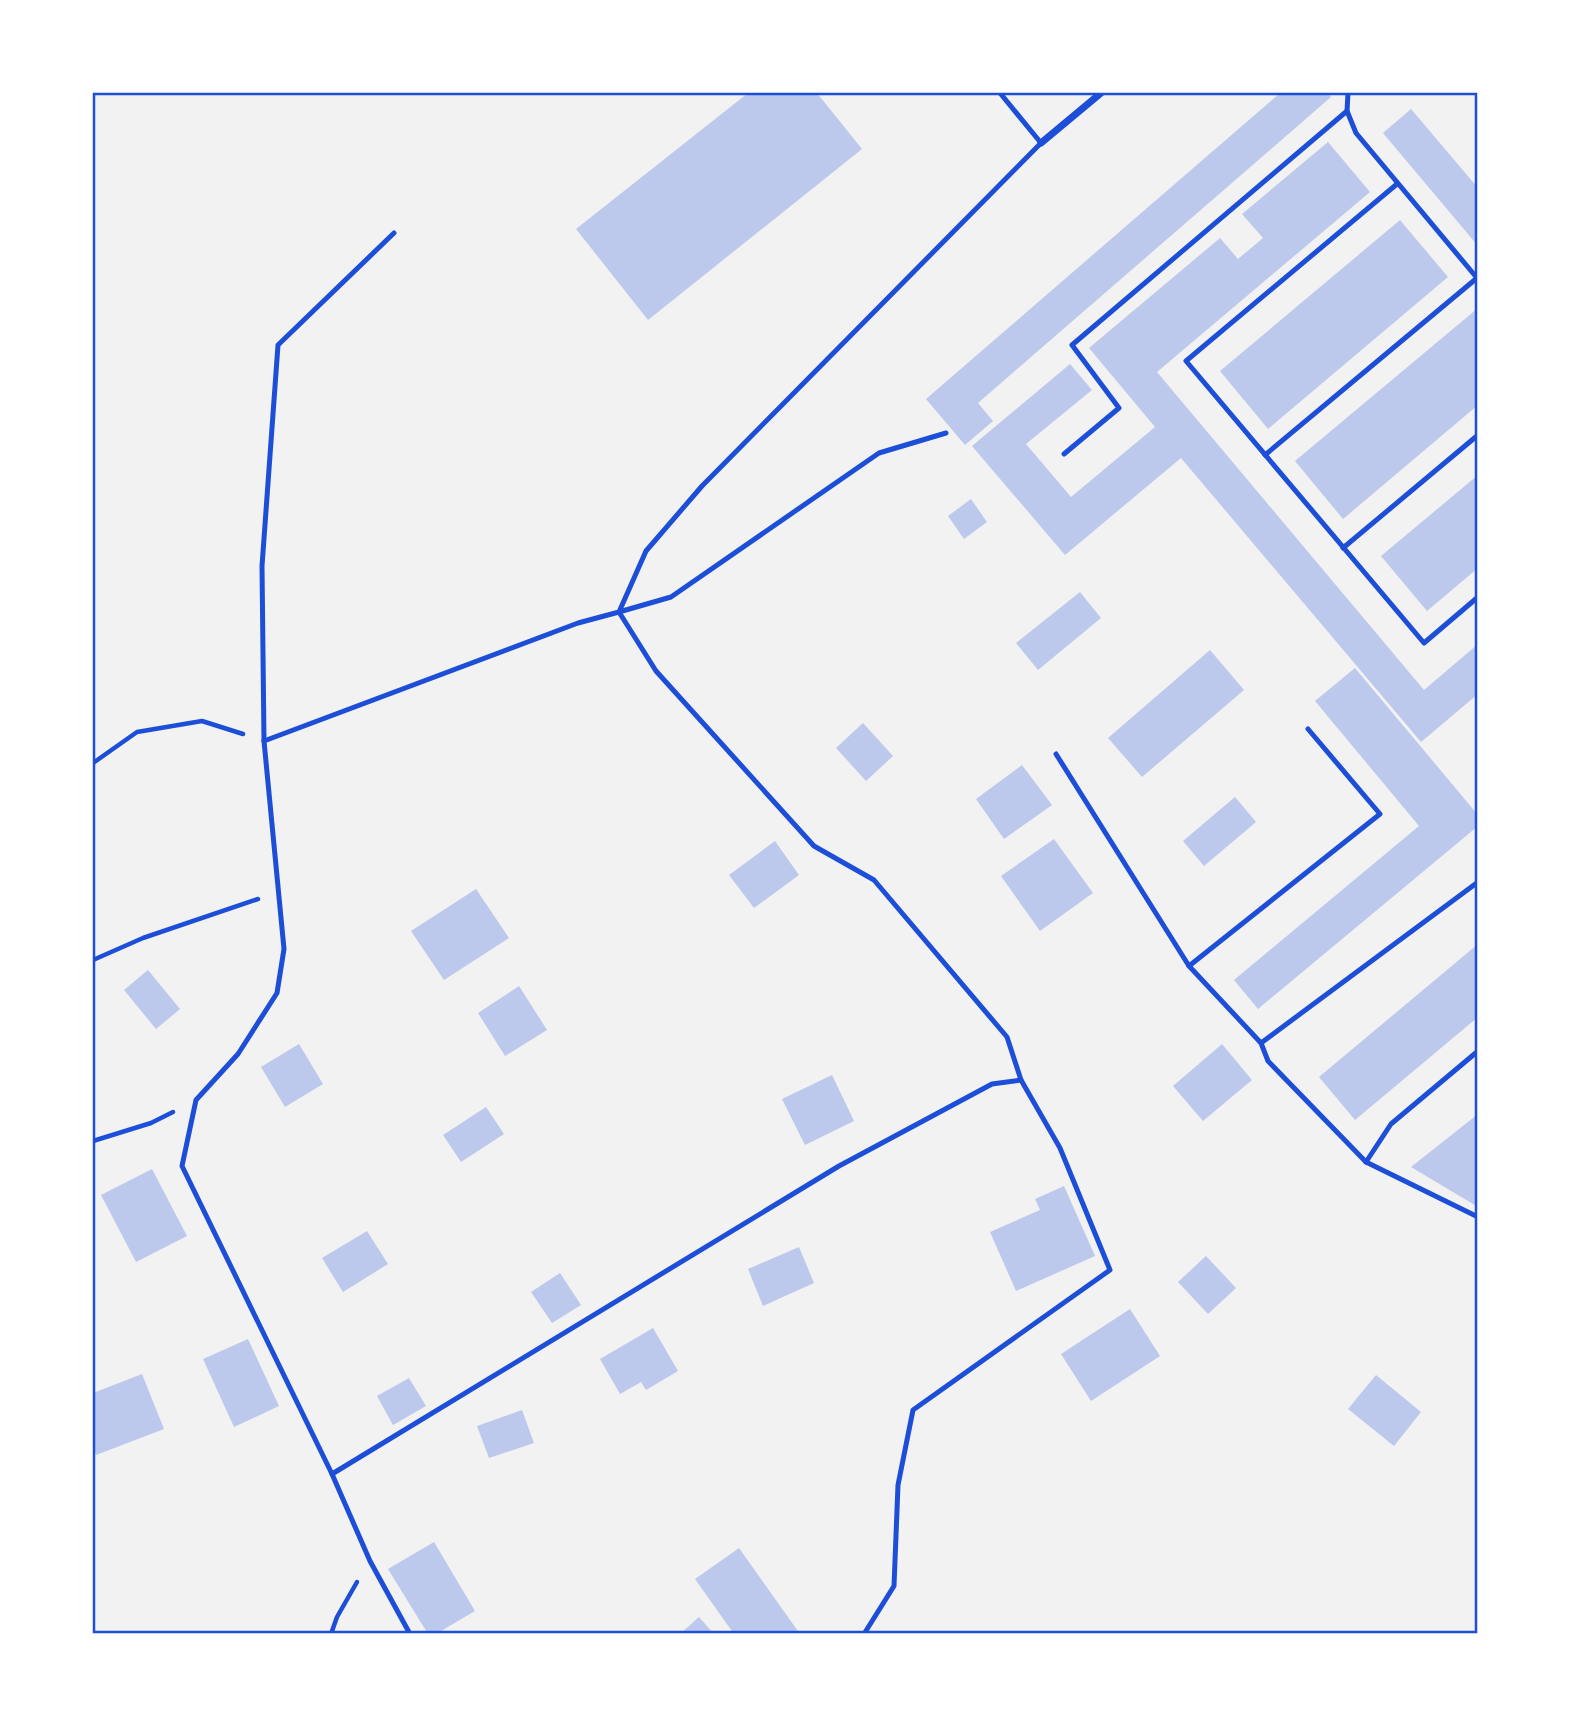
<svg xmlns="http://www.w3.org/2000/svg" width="1571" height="1727" font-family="'Alegreya Sans',sans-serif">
<rect width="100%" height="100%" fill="#f2f2f2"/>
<!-- building -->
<g fill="#bdc9ec">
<path d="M748,93H817L862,149L648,320L576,229Z"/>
<path d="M1280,93H1328L1331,97L978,403L993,421L965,445L926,399Z"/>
<path d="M1411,109L1478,188V246L1383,133Z"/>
<path d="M1328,142L1370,192L1157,372L1424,690L1478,644V694L1421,742L1181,458L1065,555L972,446L1070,364L1092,390L1026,444L1071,497L1155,427L1089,348L1220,238L1238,259L1263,238L1242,214Z"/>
<path d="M1400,220L1448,277L1268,429L1220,371Z"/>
<path d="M1478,308V405L1343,519L1295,461Z"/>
<path d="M1478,475V568L1427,611L1381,556Z"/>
<path d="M971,499L987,522L964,539L948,516Z"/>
<path d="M1080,592L1101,618L1038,670L1016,643Z"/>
<path d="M1210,650L1244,690L1142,777L1108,738Z"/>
<path d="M1355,668L1478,815V826L1258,1009L1234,980L1419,826L1315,701Z"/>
<path d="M863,723L893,756L866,781L836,748Z"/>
<path d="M1022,765L1052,805L1004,839L976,799Z"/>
<path d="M1235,797L1256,822L1204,866L1183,841Z"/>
<path d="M1054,839L1093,893L1040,931L1001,876Z"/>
<path d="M775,841L799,875L754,908L729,875Z"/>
<path d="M476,889L509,938L444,980L411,931Z"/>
<path d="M1478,944V1017L1355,1120L1319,1077Z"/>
<path d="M148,970L180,1009L156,1029L124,990Z"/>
<path d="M519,986L547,1030L505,1056L478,1013Z"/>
<path d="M299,1044L323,1084L285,1107L261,1067Z"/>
<path d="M1222,1044L1252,1080L1203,1121L1173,1086Z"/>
<path d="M832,1075L854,1121L805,1145L782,1099Z"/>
<path d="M486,1107L504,1134L461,1162L443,1135Z"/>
<path d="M1478,1114V1207L1411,1167Z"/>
<path d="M152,1169L187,1236L136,1262L101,1195Z"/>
<path d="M1064,1186L1095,1256L1016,1291L990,1232L1040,1210L1035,1199Z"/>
<path d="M367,1231L388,1264L343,1292L322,1258Z"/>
<path d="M799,1247L814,1283L763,1306L748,1269Z"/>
<path d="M1206,1256L1236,1288L1208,1314L1178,1282Z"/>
<path d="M560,1273L581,1305L552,1323L531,1292Z"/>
<path d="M1130,1309L1160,1356L1091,1401L1061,1354Z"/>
<path d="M653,1328L678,1371L646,1390L641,1382L620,1394L600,1359Z"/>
<path d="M248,1339L279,1406L234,1427L203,1359Z"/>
<path d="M142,1374L164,1429L96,1455L93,1447V1393Z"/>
<path d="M1376,1375L1421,1412L1394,1446L1348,1409Z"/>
<path d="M409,1378L426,1406L393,1425L377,1396Z"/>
<path d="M522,1410L534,1443L489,1458L477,1426Z"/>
<path d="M434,1542L475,1611L436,1634H428L388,1569Z"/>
<path d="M739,1548L800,1634H734L695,1579Z"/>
<path d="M699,1617L714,1634H680Z"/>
</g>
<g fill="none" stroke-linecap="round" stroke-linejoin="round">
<!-- path -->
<g stroke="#1d4ed8" stroke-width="4.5">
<path d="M93,763L137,732L202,721L243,734"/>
<path d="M93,960L143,938L258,899"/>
<path d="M93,1141L151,1123L173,1112"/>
<path d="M331,1634L337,1617L357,1582"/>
</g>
<!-- service -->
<g stroke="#1d4ed8" stroke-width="5">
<path d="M1348,93L1347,111L1356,133L1477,278"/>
<path d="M1397,184L1186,361L1424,643L1478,597"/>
<path d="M394,233L278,345L262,566L264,741L284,949L277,993L238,1054L196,1100L182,1166L332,1474L370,1561L410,1634"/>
<path d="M1064,454L1119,408L1072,345L1347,111"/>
<path d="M1265,455L1477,278"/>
<path d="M1343,548L1478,435"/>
<path d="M264,741L578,623L619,612L646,551L702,486L1041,143L1000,93"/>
<path d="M1056,754L1189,966L1261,1043L1268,1061L1366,1162"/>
<path d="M1189,966L1380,814L1308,729"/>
<path d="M1261,1043L1478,882"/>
<path d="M1478,1051L1391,1124L1366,1162L1478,1217"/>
<path d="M332,1474L839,1166L992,1084L1021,1080L1007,1037L874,880L814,846L656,671L619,612L671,597L879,453L946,433"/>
<path d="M864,1634L894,1586L898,1485L913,1410L1110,1270L1060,1148L1021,1080"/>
</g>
<!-- minor -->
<path stroke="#1d4ed8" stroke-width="7" d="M1041,143L1101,93"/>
</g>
<!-- border -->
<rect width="1571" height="1727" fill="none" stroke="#ffffff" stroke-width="189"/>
<rect x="94" y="94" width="1382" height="1538" fill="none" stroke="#1d4ed8" stroke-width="2.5"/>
</svg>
